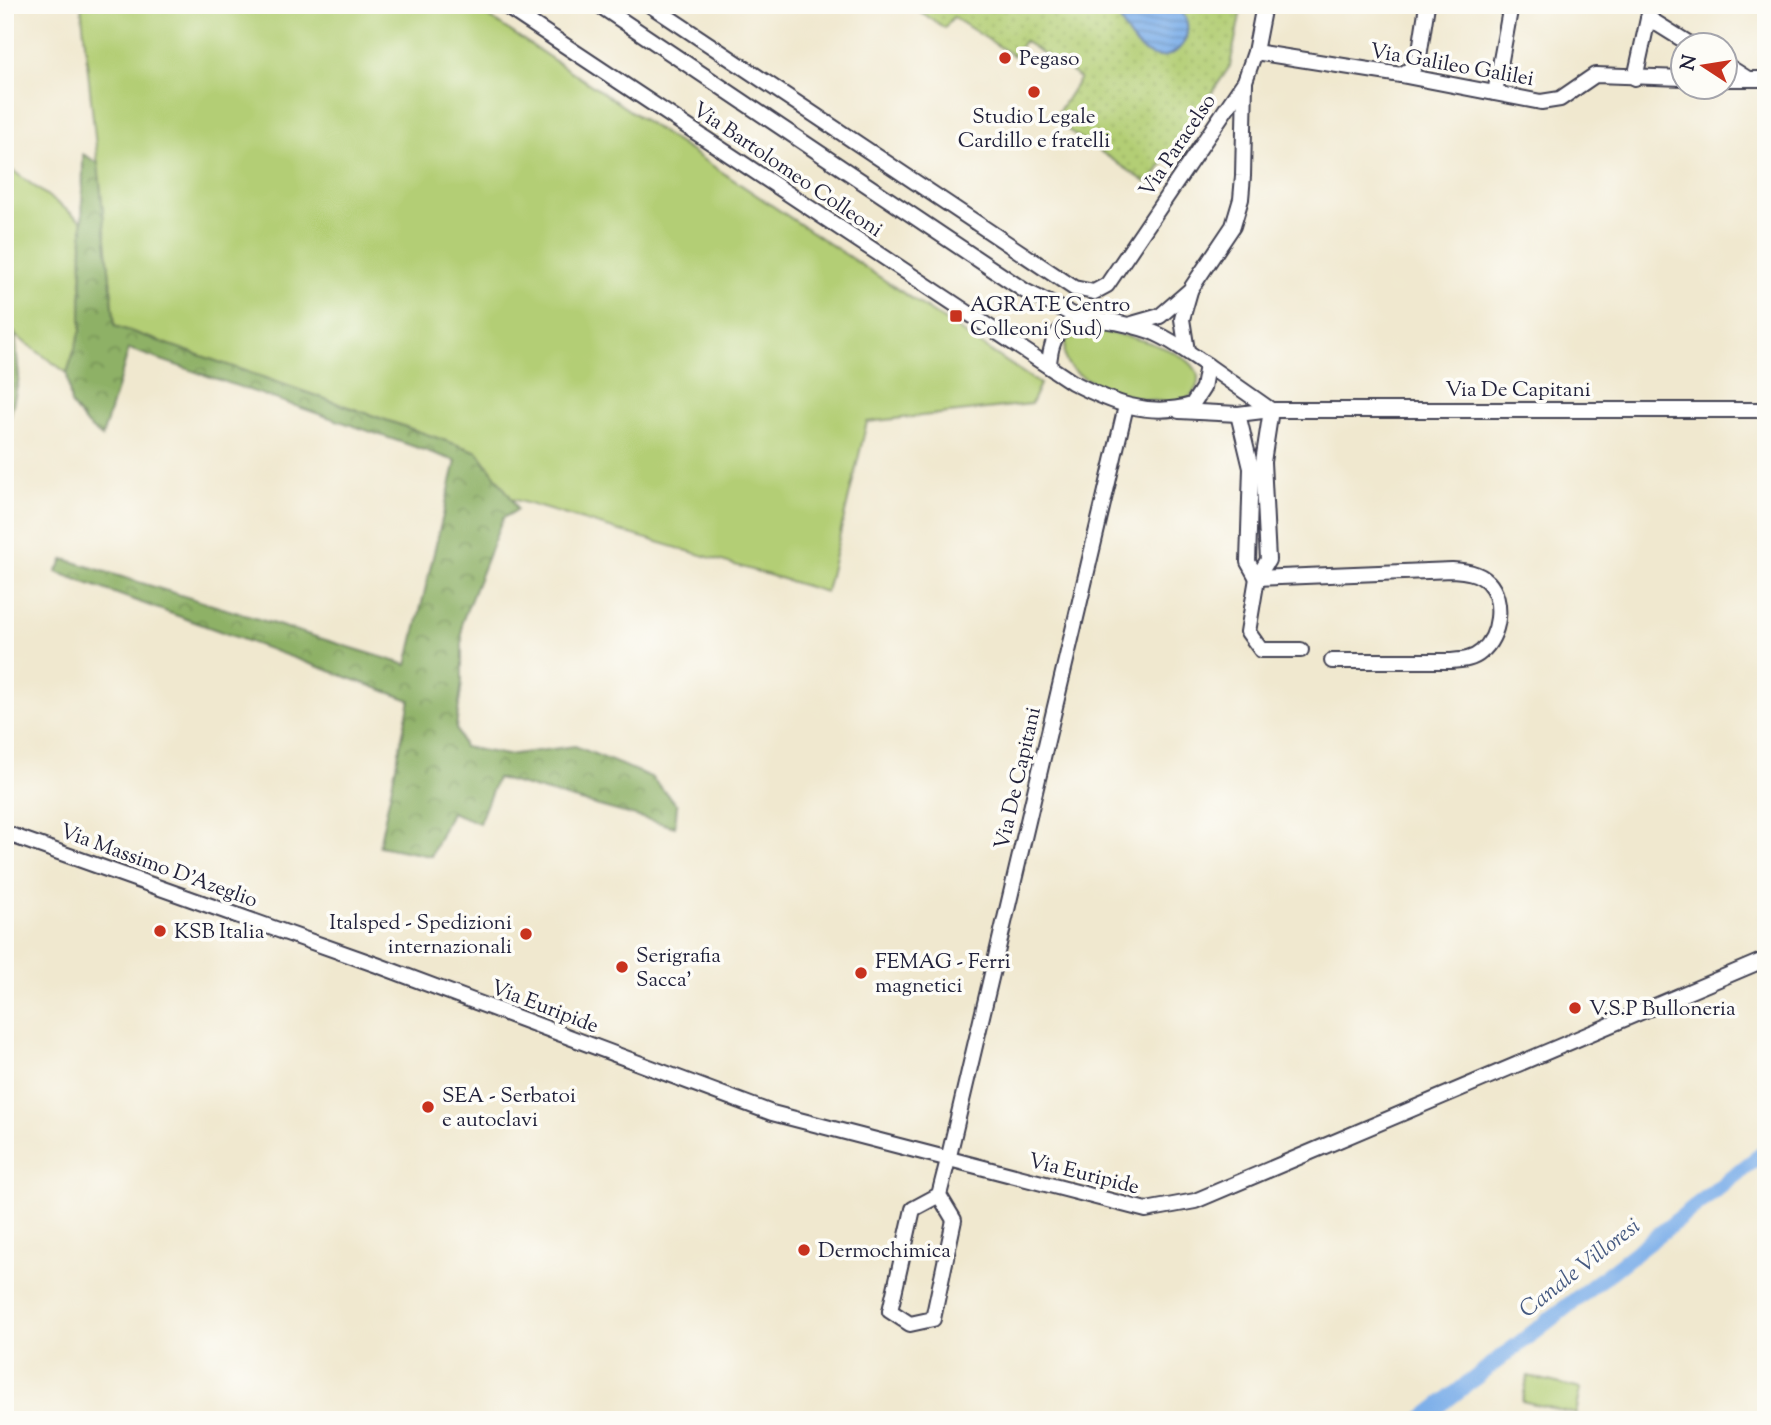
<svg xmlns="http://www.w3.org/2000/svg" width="1771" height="1425" font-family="'Sorts Mill Goudy',serif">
<defs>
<pattern id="forest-crowns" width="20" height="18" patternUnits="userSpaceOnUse" patternTransform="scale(1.75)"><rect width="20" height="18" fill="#8eb166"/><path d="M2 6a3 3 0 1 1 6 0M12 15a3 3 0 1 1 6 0" fill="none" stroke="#749055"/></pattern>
<pattern id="garden-dots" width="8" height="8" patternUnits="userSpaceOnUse" patternTransform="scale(1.75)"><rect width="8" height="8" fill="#b3ce74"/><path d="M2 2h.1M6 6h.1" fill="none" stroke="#9ab165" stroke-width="1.8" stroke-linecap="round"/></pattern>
<pattern id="water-rules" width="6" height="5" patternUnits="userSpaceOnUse" patternTransform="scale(1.75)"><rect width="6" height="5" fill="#7dafe9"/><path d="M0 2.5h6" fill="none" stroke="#668ebe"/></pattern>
</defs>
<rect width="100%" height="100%" fill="#fdfcf7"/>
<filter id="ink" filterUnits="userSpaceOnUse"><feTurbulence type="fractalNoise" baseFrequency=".0143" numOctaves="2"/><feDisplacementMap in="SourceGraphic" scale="14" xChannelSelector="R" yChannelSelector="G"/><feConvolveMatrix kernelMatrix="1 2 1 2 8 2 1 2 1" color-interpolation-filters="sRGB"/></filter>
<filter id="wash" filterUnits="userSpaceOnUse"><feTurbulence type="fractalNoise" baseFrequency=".00686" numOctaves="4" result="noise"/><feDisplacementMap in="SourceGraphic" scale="28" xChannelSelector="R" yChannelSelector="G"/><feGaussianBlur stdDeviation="1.57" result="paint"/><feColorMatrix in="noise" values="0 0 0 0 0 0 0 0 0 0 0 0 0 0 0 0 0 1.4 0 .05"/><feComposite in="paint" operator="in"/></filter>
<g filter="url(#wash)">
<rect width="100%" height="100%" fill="#f0e8cf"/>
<!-- green -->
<g fill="#b3ce74" stroke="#6a7858" stroke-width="2">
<path d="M81,5H471L1040,384L1031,404L867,422L826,592L512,499L478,452L115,326Z"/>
<path d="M5,165L82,221L81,330L67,373L5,328Z"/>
<path d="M1084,330C1108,330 1203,349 1198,381C1198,387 1193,395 1188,398C1166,412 1076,385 1066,361C1063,354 1065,346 1066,340Z"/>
<path d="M1528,1376L1581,1389L1576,1414L1522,1401Z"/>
</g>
<!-- forest -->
<g fill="url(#forest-crowns)" stroke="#586a50" stroke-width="2">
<path d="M83,154L98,163L115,326L478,452L512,499L517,510L503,518L462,622V682L456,728L464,747L507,755L575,746L651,777L677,805L675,827L497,778L479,823L451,812L431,856L379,846L410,700L56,572L64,559L407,665L456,461L129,349L102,437L87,425L71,404L67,373L81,330Z"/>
<path d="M5,328L15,333L19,378L8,426L5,427Z"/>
</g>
<!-- garden -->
<path fill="url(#garden-dots)" stroke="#6a7858" stroke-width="2" d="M910,5H1242L1230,66L1149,184L1053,120L1080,78L1024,41L1014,56L953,17L945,28Z"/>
<!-- water -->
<path fill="url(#water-rules)" stroke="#506892" stroke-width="2" d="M1114,5H1125L1134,9L1139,5H1175C1215,36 1148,104 1114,5Z"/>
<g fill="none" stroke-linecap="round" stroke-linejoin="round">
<!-- canal -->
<path stroke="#7dafe9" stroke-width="16" d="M1421,1420L1766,1151"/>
</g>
</g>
<g filter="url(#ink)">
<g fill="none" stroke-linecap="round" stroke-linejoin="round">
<!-- street casing -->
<g stroke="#414051" stroke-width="18">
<g id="street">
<path d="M504,5L1072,382C1111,402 1147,418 1192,405L1203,388L1207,365C1190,354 1175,342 1157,334C1144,328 1129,325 1115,322C1075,315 1051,321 1049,366"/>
<path d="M599,5L1025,291L1082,319"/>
<path d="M650,5L1074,288L1094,292L1107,285L1245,81L1255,52L1264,5"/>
<path d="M1648,18L1693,46"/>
<path d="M1255,52L1401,75L1541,102L1560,99L1595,75L1684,78"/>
<path d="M1726,65L1748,79"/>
<path d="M1401,75L1414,67L1419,57L1427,5"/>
<path d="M1635,78L1651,5"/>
<path d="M1726,79H1766"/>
<path d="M1495,93L1511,5"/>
<path d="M1132,324L1160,316L1190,290L1233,226L1241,199L1243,176L1245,82"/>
<path d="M1187,351L1182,319L1190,291"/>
<path d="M1207,365L1271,410"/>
<path d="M1179,411L1238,414L1271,410H1766"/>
<path d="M1238,414L1251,468L1248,562L1257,578"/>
<path d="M1257,578L1268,560L1263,462L1271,410"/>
<path d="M1301,650H1261L1248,632L1257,578L1452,570C1465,571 1478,572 1488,582C1505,600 1500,637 1481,652C1472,660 1462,660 1450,661H1332"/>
<path d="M5,833L377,965L772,1113L1146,1210L1195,1201L1766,959"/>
<path d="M939,1195L954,1220L933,1319L910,1324L890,1311L913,1209L939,1195L948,1160L1126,406"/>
</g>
</g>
<!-- street -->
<use href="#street" stroke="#fff" stroke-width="14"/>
</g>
</g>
<!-- markers -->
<g fill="#c8321e" stroke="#fdfcf7" stroke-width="2.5">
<circle cx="1005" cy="58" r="7"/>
<circle cx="1034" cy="92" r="7"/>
<rect x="949" y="309" width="14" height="14" rx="3.5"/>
<circle cx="160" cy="931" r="7"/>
<circle cx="526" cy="934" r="7"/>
<circle cx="622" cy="967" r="7"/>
<circle cx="861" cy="973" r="7"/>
<circle cx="1575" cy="1008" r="7"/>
<circle cx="428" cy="1107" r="7"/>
<circle cx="804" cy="1250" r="7"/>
</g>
<g text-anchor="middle" stroke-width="7" stroke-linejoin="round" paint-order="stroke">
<!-- poi labels -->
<g font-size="21" fill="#22223b" stroke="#fdfcf7" text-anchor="start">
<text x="1019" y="65">Pegaso</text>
<text x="1034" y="123" text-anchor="middle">Studio Legale<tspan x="1034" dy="24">Cardillo e fratelli</tspan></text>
<text x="970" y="311">AGRATE Centro<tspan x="970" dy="24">Colleoni (Sud)</tspan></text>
<text x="512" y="929" text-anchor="end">Italsped - Spedizioni<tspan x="512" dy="24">internazionali</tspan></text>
<text x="174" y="938">KSB Italia</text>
<text x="636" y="962">Serigrafia<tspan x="636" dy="24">Sacca'</tspan></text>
<text x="875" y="968">FEMAG - Ferri<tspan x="875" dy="24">magnetici</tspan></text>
<text x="1589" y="1015">V.S.P Bulloneria</text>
<text x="442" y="1102">SEA - Serbatoi<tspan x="442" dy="24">e autoclavi</tspan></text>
<text x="818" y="1257">Dermochimica</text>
</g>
<!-- street labels -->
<g font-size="21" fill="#22223b" stroke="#fdfcf7">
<text transform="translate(1452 64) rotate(10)" y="7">Via Galileo Galilei</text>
<text transform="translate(1177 145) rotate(-56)" y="7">Via Paracelso</text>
<text transform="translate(788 169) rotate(34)" y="7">Via Bartolomeo Colleoni</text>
<text x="1518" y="396">Via De Capitani</text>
<text transform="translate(1017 778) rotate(-77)" y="7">Via De Capitani</text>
<text transform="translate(159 865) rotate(20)" y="7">Via Massimo D'Azeglio</text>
<text transform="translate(545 1006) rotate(21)" y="7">Via Euripide</text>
<text transform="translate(1084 1173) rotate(14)" y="7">Via Euripide</text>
</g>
<!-- water labels -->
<g font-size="23" font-style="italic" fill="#465a81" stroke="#fdfcf7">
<text transform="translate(1579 1267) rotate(-38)" y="8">Canale Villoresi</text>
</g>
</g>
<!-- margin -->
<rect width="1771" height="1425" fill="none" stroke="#fdfcf7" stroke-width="28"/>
<!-- north arrow -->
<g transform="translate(1704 66) rotate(282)"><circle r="33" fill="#fdfcf7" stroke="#a5a5ac" stroke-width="2"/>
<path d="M0-5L12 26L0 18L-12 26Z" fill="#c8321e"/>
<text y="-10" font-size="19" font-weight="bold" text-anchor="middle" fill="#22223b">N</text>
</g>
</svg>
